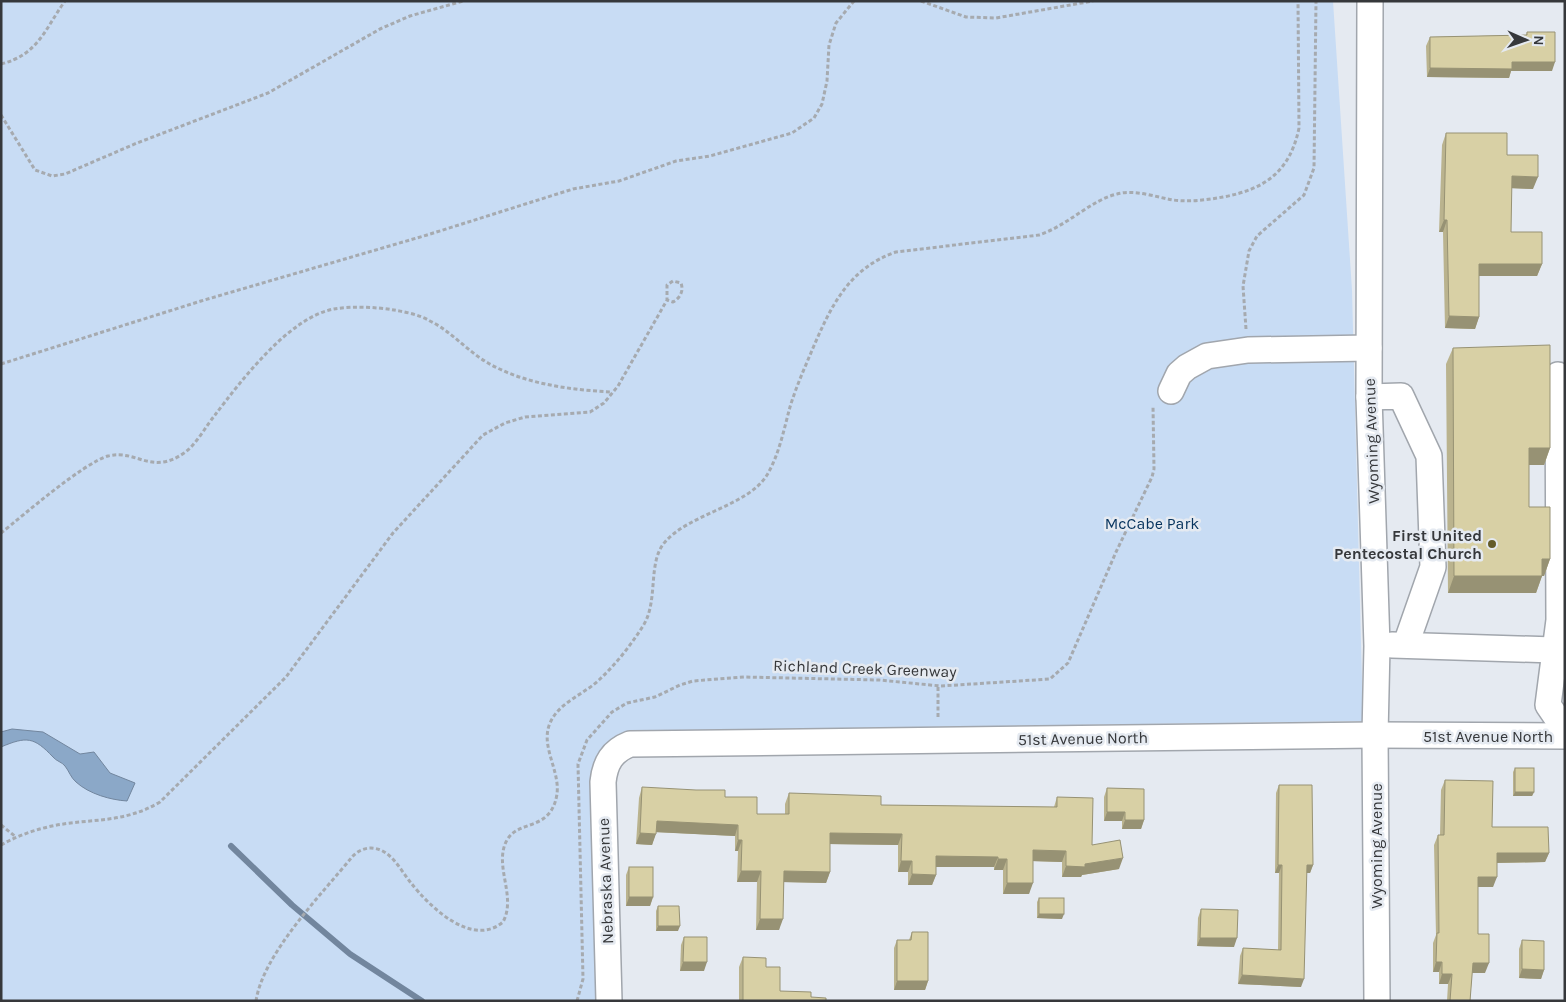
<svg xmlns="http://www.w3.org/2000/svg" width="1566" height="1002" font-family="Karla,sans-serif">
<rect width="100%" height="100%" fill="#e5eaf1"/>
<!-- green -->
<path fill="#c8dcf4" d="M1,1H1333L1352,290L1363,721L634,731L616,738L598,1001H1Z"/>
<!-- water -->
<path fill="#8ba8c8" stroke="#72869e" d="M12,729L43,732L80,754L94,752L110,773L135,783L127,801C111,800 89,794 76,782C71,778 69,771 65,766C62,762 56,761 53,757C34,737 27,736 1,747V732Z"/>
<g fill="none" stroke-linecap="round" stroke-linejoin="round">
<!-- stream -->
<path stroke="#72869e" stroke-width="6" d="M231,846L292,905L350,954L422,1001"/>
<!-- minor casing -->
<g stroke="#a1a6ad" stroke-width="28">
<g id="minor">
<path d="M1370,1L1369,397L1377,646L1375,735L1377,1001"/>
<path d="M1558,375L1559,620L1548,705L1565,730"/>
<path d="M1171,391L1179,374L1187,367L1207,356L1248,350L1369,348"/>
<path d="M1369,397L1401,396L1429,456L1433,567L1406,644"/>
<path d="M1392,645L1554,650"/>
<path d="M609,1001L603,782C605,763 612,751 630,744L1375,735L1565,736"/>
</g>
</g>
<!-- path -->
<g stroke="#a6aaaf" stroke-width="3" stroke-dasharray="4 2.5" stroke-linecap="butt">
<path d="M921,1L966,17L996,18L1093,1"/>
<path d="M1,64C38,55 45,29 65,1"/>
<path d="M1,115L35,170L52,176L65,174L137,143L268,93L380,29L410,16L463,1"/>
<path d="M1246,329L1243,286L1249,251L1257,236L1304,195L1314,168L1316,1"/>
<path d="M1,364L201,301L427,235L573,189L619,181L676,161L710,156L792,133L814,118L822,104L827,81L829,45L836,23L854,1"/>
<path d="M1,533C25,514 82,464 108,456C137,449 151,476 184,453C196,445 206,426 215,415C241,381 289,317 334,309C352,306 376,307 394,310C406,312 420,315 430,321C451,331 467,351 488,363C524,384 571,390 612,392"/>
<path d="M938,717V686"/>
<path d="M1,825L16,837"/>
<path d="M1,845C17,836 34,830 52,826C91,818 123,824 160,802L286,677L393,533L483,435L505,423L525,417L590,412L604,403L618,386L667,300V285L673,281L681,283C684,291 680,298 673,302L667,300"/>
<path d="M256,1001C263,954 321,895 352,857C361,847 374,845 386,853C396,860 403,873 411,883C430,907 472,948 503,922C517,896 493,865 507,840C519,819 551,832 557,794C560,770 540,746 550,723C559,702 585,694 600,679C616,664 631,645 643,626C659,601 647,562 665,542C689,514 748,506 767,475C779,455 784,429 790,407C796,387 805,367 813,348C831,306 849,268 896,252L1039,235C1067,226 1091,200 1117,194C1135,189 1155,197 1173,200C1190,202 1207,200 1223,197C1266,189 1290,171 1299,128L1298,1"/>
<path d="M577,1001L583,979L578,764L587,740L612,712L627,703L655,697L680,685L693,681L744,677L879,680L941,686L1050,679L1068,663L1116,552L1152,477L1154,469L1153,406"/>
</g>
<!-- minor -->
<use href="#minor" stroke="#fff" stroke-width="25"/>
</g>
<!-- wall -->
<g fill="#bab38e">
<path d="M1527,32L1552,71H1511L1509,78L1427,77L1426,46L1430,37L1526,35Z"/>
<path d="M1446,133L1507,155L1533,189L1511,188V232L1542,264L1537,276H1479V317L1475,329L1445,328L1443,232H1439L1442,145Z"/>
<path d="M1453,348L1550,448L1544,465H1529V507L1550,559L1544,576H1542L1536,593H1448L1446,364Z"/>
<path d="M1515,768L1534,792L1532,796H1513V772Z"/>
<path d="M1445,780L1492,827L1549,853L1545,862L1497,863L1493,887H1478V934L1485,973H1472L1470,1001H1447L1448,984H1439V972H1433V943L1436,935L1434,845L1438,835H1440L1441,790Z"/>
<path d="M1279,785L1313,865L1310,873H1306L1301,987L1238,984L1240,956L1243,948L1278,950L1279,873H1275L1276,793Z"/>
<path d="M642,787L757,814H785V804L789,793L881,805L1054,807L1057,797L1092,845L1119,869L1082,875L1081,877H1062V862L1033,861L1029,894H1003V870H994V867H936V875L932,885H908V872H898V845L830,844V872L826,883L784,882L779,930H756L757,882H737L738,851H735V836L656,832L652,845L636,844L639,798Z"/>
<path d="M1107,788L1144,820L1141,829H1122V821H1104V797Z"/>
<path d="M629,867L653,897L650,906H626V875Z"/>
<path d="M1039,898L1062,919L1037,918V902Z"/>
<path d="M658,906L678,931H656V911Z"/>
<path d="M1201,909L1234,947L1197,946L1198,918Z"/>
<path d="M912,932L928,981L925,990H894V948L897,940H909Z"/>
<path d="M684,937L704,971H680L681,945Z"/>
<path d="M1522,940L1544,970L1541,979L1519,978V949Z"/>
<path d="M743,957L766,967L780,991L826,1001H739V967Z"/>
</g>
<!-- shaded-wall -->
<g fill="#979274">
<path d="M1512,62H1555L1552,71H1511L1509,78L1427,77L1430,68Z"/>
<path d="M1512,176L1538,177L1533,189L1507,188Z"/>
<path d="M1444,220H1447L1443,232H1439Z"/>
<path d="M1479,264H1542L1537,276H1475Z"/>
<path d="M1449,316L1479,317L1475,329L1445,328Z"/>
<path d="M1529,448H1550L1544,465H1523Z"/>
<path d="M1542,559H1550L1544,576H1542L1536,593H1448L1454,576Z"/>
<path d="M1515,792H1534L1532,796H1513Z"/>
<path d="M1107,812H1125L1122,821H1104Z"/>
<path d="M1125,820H1144L1141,829H1122Z"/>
<path d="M657,821L738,825L735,836L653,832Z"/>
<path d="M640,833L656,834L652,845L636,844Z"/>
<path d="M830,833L902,834L898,845L826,844Z"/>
<path d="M738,840H742L738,851H735Z"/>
<path d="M1033,850L1066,851L1062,862L1029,861Z"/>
<path d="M1497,853H1549L1545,862L1493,863Z"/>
<path d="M936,856L998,857L994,867H932Z"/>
<path d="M1123,858L1119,869L1082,875L1081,877H1062L1066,866L1085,864Z"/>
<path d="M998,859H1007L1003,870H994Z"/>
<path d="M901,861H912L908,872H898Z"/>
<path d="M1278,865H1282L1279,873H1275Z"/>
<path d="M1307,865H1313L1310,873H1304Z"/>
<path d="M741,871H761L757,882H737Z"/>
<path d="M784,871L830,872L826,883L780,882Z"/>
<path d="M912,874L936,875L932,885H908Z"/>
<path d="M1478,877H1497L1493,887H1474Z"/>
<path d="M1007,883H1033L1029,894H1003Z"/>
<path d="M629,897H653L650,906H626Z"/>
<path d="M1039,914H1064L1062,919L1037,918Z"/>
<path d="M760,919H783L779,930H756Z"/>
<path d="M658,926H680L678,931H656Z"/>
<path d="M1200,938H1237L1234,947L1197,946Z"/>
<path d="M683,962H707L704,971H680Z"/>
<path d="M1436,962H1442L1439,972H1433Z"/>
<path d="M1473,963H1489L1485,973H1470Z"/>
<path d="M1522,969L1544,970L1541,979L1519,978Z"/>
<path d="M1442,974H1452L1448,984H1439Z"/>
<path d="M1242,975L1304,979L1301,987L1238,984Z"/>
<path d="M897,981H928L925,990H894Z"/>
</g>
<!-- building -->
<g fill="#d8d0a5" stroke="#979274">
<path d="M1527,32H1555V62H1512V69L1430,68V37L1527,35Z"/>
<path d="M1446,133H1507V155H1538V177L1512,176L1511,232H1542V264H1479V317L1449,316L1447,220H1444Z"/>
<path d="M1550,345V448H1529V507H1550V559H1542V576H1454L1453,348Z"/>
<rect x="1515" y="768" width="19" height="24"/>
<path d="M1445,780L1493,781L1492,827H1548L1549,853H1497V877H1478V934H1489V963H1473L1470,1001H1450L1452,974H1442V962H1436L1437,933H1439L1438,835H1444Z"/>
<path d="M1279,785H1312L1313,865H1307L1304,979L1242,975L1243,948L1281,950L1282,865H1278Z"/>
<path d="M642,787L696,790H725V797H757V814H789V793L881,796V805L1057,807V797L1093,798L1092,845L1120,840L1123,858L1085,864V867L1066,866V851L1033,850V883H1007V859H998V857L936,856V875L912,874V861H901L902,834L830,833V872L784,871L783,919H760L761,871H741L742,840H738V825L657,821L656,834L640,833Z"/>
<path d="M1107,788L1144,789V820H1125V812H1107Z"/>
<rect x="629" y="867" width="24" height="30"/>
<rect x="1039" y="898" width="25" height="16"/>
<path d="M658,906H679L680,926H658Z"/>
<path d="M1201,909L1238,910L1237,938H1200Z"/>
<path d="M912,932H928V981H897V940H911Z"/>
<path d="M684,937H707V962H683Z"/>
<path d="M1522,940L1544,941V970L1522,969Z"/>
<path d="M743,957L766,958V967H780V991L811,992V997L826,998V1001H743Z"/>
</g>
<!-- markers -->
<circle fill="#655c29" stroke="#e5eaf1" stroke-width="2" cx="1492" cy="544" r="5"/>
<g text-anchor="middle" stroke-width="5" stroke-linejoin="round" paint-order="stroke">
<!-- street labels -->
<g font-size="16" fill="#36383b" stroke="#e5eaf1">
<text transform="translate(1371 441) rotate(-92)" y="6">Wyoming Avenue</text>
<text transform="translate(865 668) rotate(2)" y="6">Richland Creek Greenway</text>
<text x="1488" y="742">51st Avenue North</text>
<text transform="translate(1083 738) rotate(-1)" y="6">51st Avenue North</text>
<text transform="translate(1376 846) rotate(-90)" y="6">Wyoming Avenue</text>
<text transform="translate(605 881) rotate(-92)" y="6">Nebraska Avenue</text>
</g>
<!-- park labels -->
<g font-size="16" fill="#07345e" stroke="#e5eaf1">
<text x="1152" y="529">McCabe Park</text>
</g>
<!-- poi labels -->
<g font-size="16" font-weight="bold" fill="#36383b" stroke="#e5eaf1" text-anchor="end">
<text x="1482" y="541">First United<tspan x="1482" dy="18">Pentecostal Church</tspan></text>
</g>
</g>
<!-- border -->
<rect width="1566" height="1002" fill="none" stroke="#36383b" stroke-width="5"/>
<!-- north arrow -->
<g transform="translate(1526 40) rotate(92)" stroke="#e5eaf1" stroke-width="4" paint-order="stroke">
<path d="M0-4L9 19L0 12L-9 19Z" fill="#36383b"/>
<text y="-8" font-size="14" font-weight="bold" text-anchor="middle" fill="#36383b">N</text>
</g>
</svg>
